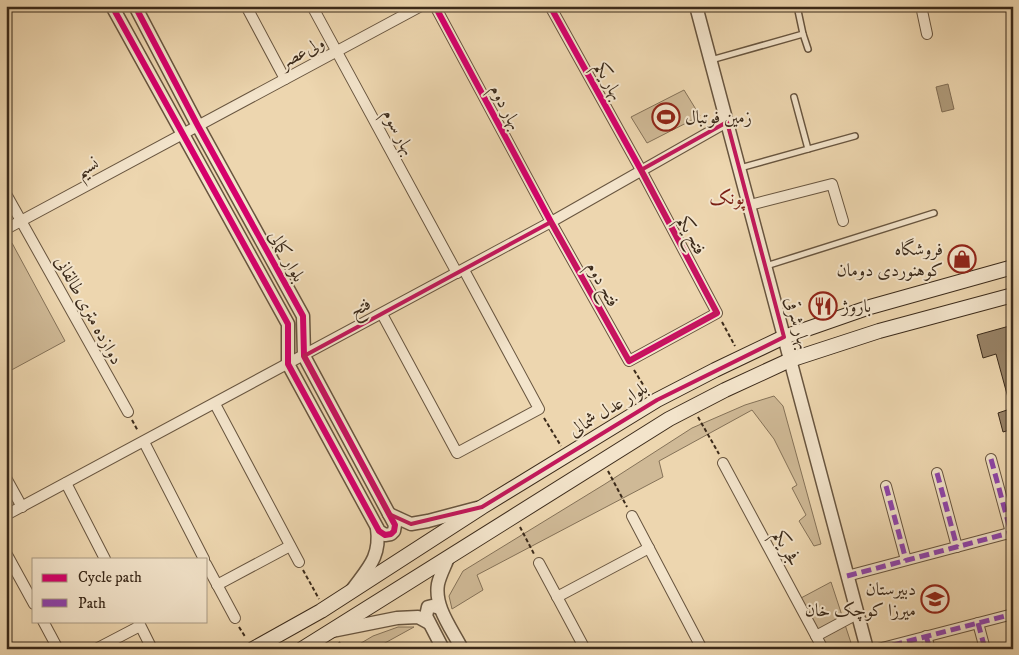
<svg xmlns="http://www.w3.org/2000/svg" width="1019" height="655" font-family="'IM FELL DW Pica',Amiri,serif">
<rect width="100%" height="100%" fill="#edd6af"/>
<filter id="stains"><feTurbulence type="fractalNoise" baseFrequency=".004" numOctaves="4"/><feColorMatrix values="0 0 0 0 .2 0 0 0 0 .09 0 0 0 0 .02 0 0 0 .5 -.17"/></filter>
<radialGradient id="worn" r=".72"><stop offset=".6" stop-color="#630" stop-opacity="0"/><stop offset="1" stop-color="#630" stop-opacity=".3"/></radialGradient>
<!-- green -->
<g fill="#cfb996" stroke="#857258">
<path d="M684,90L700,116L647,143L631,117Z"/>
<path d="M12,243L65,341L6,373V246Z"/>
<path d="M774,396L783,406L821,544L814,546L799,521L806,515L792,488L797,485L774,439L752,410L659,461L663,477L477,575L483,590L452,609L449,596L463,571L605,484L692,428L745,405Z"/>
<path d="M831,582L853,649H828L801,598Z"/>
<path d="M398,627H414L374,649H351L373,636Z"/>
</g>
<!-- water -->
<path fill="#b09c7c" stroke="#816e55" d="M948,84L954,109L942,112L936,87Z"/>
<!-- building -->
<g fill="#988367" stroke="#3b2a1a">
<path d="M1013,325V405H1010L996,354L983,358L977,335Z"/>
<path d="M1013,408V429L1003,432L998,413Z"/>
</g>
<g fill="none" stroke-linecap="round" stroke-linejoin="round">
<!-- service casing -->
<g stroke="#68553f" stroke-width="8">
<g id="service">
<path d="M803,34L808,49"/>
<path d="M711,60L803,34L797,6"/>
<path d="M794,97L808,149"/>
<path d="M740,168L855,136"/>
<path d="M766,266L934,213"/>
</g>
</g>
<!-- minor casing -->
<g stroke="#68553f" stroke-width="12">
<g id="minor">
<path d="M246,6L285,79"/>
<path d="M312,6L457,273"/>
<path d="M435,6L551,222L629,361L717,313L641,170L550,6"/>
<path d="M921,6L927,34"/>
<path d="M6,194L128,412"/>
<path d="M750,205L832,184L843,221"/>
<path d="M6,229L421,6"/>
<path d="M382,314L457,453L539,409L464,270"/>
<path d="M215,404L299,562"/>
<path d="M144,442L204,559"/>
<path d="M991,459L1013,540"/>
<path d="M723,463L823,649"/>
<path d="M937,473L957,547"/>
<path d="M6,478L22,507"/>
<path d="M66,483L105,559"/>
<path d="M886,486L906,560"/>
<path d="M6,515L551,222L727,122"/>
<path d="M632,516L702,649"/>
<path d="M6,553L34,604"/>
<path d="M539,563L585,649"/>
<path d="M206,564L235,618"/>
<path d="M847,576L1013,532"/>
<path d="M217,585L290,546"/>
<path d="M557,597L649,548"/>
<path d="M43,621L58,649"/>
<path d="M138,621L152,649"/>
<path d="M978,623L985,649"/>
<path d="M816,636L857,614"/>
<path d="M926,636L930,649"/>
<path d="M96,649L140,626"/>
<path d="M878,649L1013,614"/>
</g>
</g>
<!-- tertiary casing -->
<g stroke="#68553f" stroke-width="15">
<g id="tertiary">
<path d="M112,6L288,324V364L379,531L385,535L391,534L394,531L395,525L304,356L303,316L198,126L135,6"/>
<path d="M696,6L867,649"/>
<path d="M389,514L411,524L428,521L477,508"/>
<path d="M448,558C445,566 440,575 438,584C434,607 452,629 462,649"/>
<path d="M352,590C368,568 381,557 377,528"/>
<path d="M440,608L432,606L428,607L426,616L443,649"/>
<path d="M332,631L397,618L418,617L429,623"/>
</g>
</g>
<!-- secondary casing -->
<g stroke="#3b2a1a" stroke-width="16">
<g id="secondary">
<path d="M253,649L321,611L482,507L657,400L715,370L784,337L870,307L1013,267"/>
<path d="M302,649L669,419L725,390L790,360L879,331L1013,295"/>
</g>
</g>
<!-- path -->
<g stroke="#3b2a1a" stroke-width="2" stroke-dasharray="4 2.5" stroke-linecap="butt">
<path d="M722,322L735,346"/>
<path d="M634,370L647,391"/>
<path d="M698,417L719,454"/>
<path d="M544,418L561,446"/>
<path d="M132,420L138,431"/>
<path d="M608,471L627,507"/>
<path d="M520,527L534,554"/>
<path d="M303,570L319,599"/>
<path d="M239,627L246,638"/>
<path d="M339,642L343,649"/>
</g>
<!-- service -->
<use href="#service" stroke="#f3e4cb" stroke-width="5"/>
<!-- minor -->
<use href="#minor" stroke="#f3e4cb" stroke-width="10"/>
<!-- tertiary -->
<use href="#tertiary" stroke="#f3e4cb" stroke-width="12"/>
<!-- secondary -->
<use href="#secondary" stroke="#f3e4cb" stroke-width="14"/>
<!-- quiet -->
<g stroke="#8e44ad" stroke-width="5" stroke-dasharray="10 5" stroke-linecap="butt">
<path d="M991,459L1013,540"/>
<path d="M937,473L957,547"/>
<path d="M886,486L906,560"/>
<path d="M847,576L1013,532"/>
<path d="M978,623L985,649"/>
<path d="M926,636L930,649"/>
<path d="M878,649L1013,614"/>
</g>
<!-- cycleway casing -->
<g stroke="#f3e4cb" stroke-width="9">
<g id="cycleway">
<path d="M112,6L288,324V364L379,531L385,535L391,534L394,531L395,525L304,356L303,316L198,126L135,6"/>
<path d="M435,6L551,222L629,361L717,313L641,170L550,6"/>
</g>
</g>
<!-- cycleway -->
<use href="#cycleway" stroke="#d6006c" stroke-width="6"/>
</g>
<!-- marked area -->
<path fill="none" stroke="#c2185b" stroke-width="4" stroke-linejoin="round" d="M727,122L784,337L657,400L482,507L411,524L389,514L304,356L551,222L629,361L717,313L641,170Z"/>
<!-- icons -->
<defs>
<g id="stadium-ring" transform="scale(1.4375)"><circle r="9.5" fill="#f3e4cb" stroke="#8f2418" stroke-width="1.5"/><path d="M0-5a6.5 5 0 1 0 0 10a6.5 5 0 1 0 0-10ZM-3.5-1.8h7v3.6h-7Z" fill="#8f2418"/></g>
<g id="shop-ring" transform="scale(1.4375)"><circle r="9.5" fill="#f3e4cb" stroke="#8f2418" stroke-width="1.5"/><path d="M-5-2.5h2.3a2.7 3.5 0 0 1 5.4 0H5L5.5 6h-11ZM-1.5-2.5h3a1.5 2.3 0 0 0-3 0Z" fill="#8f2418"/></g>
<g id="restaurant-ring" transform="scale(1.4375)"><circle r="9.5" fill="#f3e4cb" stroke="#8f2418" stroke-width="1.5"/><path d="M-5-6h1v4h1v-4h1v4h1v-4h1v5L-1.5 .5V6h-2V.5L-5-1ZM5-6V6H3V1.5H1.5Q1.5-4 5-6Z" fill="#8f2418"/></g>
<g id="school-ring" transform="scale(1.4375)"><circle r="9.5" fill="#f3e4cb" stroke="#8f2418" stroke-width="1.5"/><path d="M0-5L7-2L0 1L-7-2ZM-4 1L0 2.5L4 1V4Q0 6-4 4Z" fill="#8f2418"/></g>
</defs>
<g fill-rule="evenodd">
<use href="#stadium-ring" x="666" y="117"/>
<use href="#shop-ring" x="962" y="259"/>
<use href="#restaurant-ring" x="823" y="306"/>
<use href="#school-ring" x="935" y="599"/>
</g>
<g text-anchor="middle" stroke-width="4" stroke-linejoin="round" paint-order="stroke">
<!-- street labels -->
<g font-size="18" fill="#3b2a1a" stroke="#f3e4cb">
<text transform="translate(302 52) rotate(-28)" y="6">ولی‌عصر</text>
<text transform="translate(609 81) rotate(61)" y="6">بهار یکم</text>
<text transform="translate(506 107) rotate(62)" y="6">بهار دوم</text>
<text transform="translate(399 132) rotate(62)" y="6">بهار سوم</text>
<text transform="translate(87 167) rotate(-28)" y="6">نسیم</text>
<text transform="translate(692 235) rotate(62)" y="6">فتح یکم</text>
<text transform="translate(287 256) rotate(61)" y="6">بلوار کمالی</text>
<text transform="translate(603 284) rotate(61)" y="6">فتح دوم</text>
<text transform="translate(360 307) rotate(-29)" y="6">فتح</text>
<text transform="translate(89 310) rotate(61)" y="6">دوازده متری طالقانی</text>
<text transform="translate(798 323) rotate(75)" y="6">بهار شرقی</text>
<text transform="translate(608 409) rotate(-31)" y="6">بلوار عدل شمالی</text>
<text transform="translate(787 548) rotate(62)" y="6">فجر یکم</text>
</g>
<!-- poi labels -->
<g font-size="18" fill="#3b2a1a" stroke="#f3e4cb" text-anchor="start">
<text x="685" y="123">زمین فوتبال</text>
<text x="943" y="255" text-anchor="end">فروشگاه<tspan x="943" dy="21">کوهنوردی دومان</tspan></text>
<text x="842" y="312">باروژ</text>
<text x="916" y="595" text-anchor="end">دبیرستان<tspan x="916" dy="21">میرزا کوچک خان</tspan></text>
</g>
<!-- neighbourhood labels -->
<g font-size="19" fill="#7a1f14" stroke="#f3e4cb">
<text x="727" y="204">پونک</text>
</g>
</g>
<!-- margin -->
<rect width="1019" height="655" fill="none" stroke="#edd6af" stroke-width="25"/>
<rect x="8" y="8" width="1004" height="640" fill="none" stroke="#3b2a1a" stroke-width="2.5"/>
<rect x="12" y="12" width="994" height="630" fill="none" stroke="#3b2a1a"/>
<!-- legend -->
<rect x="32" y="558" width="175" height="65" fill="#f3e4cb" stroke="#a99a84"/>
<rect x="42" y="574" width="25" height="8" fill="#d6006c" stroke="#a99a84"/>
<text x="78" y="582" font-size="15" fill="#3b2a1a">Cycle path</text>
<rect x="42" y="599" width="25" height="8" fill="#8e44ad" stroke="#a99a84"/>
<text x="78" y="608" font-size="15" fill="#3b2a1a">Path</text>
<rect width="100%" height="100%" filter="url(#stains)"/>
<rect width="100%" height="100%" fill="url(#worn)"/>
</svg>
